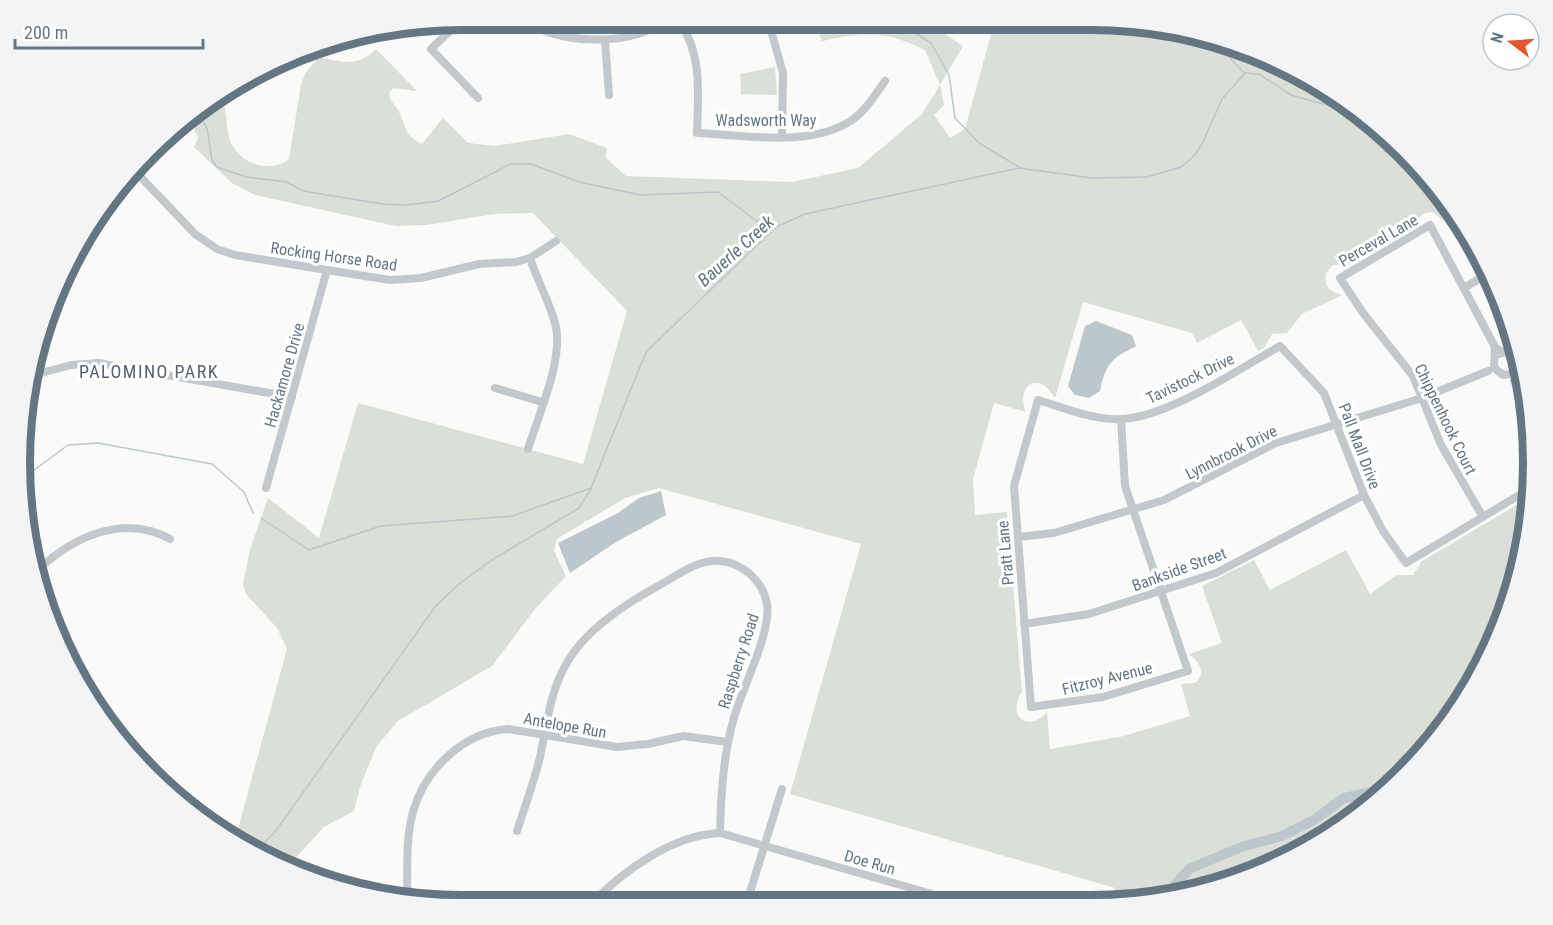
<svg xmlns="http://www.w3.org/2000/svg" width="1553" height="925" font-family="'Roboto Condensed',sans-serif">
<rect width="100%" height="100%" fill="#fafaf8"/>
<!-- green -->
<g fill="#dadfd7">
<path d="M813,20H924L963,46L940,85L944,105L934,115L950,138L965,129L995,20H1120L1233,43L1337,94L1404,149L1456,212L1442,220L1433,212C1422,212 1418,217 1415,227L1351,264L1333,265L1326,273C1323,286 1330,292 1342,295L1302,314L1287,333L1272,334L1264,348L1258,351L1241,320L1197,343L1192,333L1083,302L1055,398C1052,394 1049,389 1045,386C1025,374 1019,398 1026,412L994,403L973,479L975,515L1007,512L1022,692C1006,715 1028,734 1047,712L1050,749L1124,736L1190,716L1181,684L1195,683C1207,672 1199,662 1189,654L1222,643L1202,586L1254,560L1270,590L1346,550L1370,594L1397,575H1413L1422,561L1530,497L1525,549L1500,632L1459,709L1383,795L1312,846L1205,890L1105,905L1115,888L790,794L861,544L659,488L625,498L557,539L554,551L566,576L535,609L492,666L398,721L377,746L361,784L354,811L324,827L288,866L235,840L287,649L277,628L246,594L243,584L250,550L268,498L319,538L358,403L583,464L627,311L533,213L495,214L426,225L396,226L255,195L232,183L194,147L198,138L189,115L222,95C226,109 226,124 229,137C236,163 269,175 289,159L301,85L305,74L319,57C344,62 356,68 376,49L417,91L393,88L389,93C389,102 397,106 400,114C408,130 403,134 422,144L443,118L468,143L495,146L569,134L607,148L606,158L626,176L792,182L858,168L922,114L940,85L925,50C885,30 865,32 822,41Z"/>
<path d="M775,67L777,95L741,94L740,74Z"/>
</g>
<!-- water -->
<g fill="#bbc7cb">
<path d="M1096,321L1132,335L1136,346C1111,359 1106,363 1100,391L1089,398L1075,395L1068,386L1085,326Z"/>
<path d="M661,491L666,515L616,542L570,573L558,543L618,513L639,498Z"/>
</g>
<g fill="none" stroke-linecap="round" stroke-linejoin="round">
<!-- stream -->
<g stroke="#bbc7cb" stroke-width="1.5">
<path d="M823,20L829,28L856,29L904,26L931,43L949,75L955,118L979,143L1019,167"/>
<path d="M1212,39L1244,73"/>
<path d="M196,109L207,128L212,160L217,167L246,177L287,182L303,191L383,204L406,205L438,201L511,164H531L579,182L640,195L718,192L761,224L776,227"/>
<path d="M22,479L68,445L98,443L212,464L244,492L253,513"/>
<path d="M261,518L309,550L381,526L512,516L591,488L646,352L776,227L805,214L1019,168L1092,178L1147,177L1181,167L1194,156L1202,144L1222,99L1245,73L1259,74L1291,95L1362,115"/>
<path d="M1321,840L1331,829L1385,793"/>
<path d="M256,851L275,832L435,607L459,584L492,560L579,508L591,489"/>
</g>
<!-- river -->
<path stroke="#bbc7cb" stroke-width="10" d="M1164,897L1189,869L1241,847L1282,836L1314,820L1344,798L1388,789"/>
<!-- minor -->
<g stroke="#c3c8cc" stroke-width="8">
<path d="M461,20L431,49L478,98"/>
<path d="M522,20C563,45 628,47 668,20"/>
<path d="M678,20C703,53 698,94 697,133C744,135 811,148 852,120C866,110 875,95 885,81"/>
<path d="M768,20L783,73L782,137"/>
<path d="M605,40L609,95"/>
<path d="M134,170L195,234L217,249L235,255L327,270L390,280L421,278L479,264L516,262L530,258L556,241"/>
<path d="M1464,288L1489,273"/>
<path d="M1496,355L1506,352L1513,355L1517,365L1510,374L1503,375L1494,368L1495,347L1502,352"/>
<path d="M34,375L71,365L98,363L292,397"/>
<path d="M1514,381L1528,408"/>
<path d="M495,388L542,402"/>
<path d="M1121,419L1125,486L1188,671L1103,697L1031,707L1014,486L1038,400C1065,408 1094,421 1123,419C1169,416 1238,370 1280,346L1324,393L1364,495L1383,531L1406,563L1531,488"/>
<path d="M528,449C538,416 565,357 555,323C549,301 537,280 530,258"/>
<path d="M266,488L327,270"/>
<path d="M1483,517L1441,445L1413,376L1363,313L1340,278L1430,225L1495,347"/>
<path d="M1018,537L1054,533L1164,500L1276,443L1422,398L1488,371"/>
<path d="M37,571C72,537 124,513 170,539"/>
<path d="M1024,624L1089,614L1216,573L1364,495"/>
<path d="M517,831C525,806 534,782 540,757C547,724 550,690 568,661C586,630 627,603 658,586C676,576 698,559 720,561C743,563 763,581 767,604C772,632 741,690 733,721C723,758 721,795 720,833"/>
<path d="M407,899C408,871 405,840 413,812C425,769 464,732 508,729L617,747L648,744L683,736L728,742"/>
<path d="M590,905C623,871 672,835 720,833L970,905"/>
<path d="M746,905L782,789"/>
</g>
</g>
<g text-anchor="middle" stroke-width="6" stroke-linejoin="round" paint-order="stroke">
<!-- street labels -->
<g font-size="16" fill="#657683" stroke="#fff">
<text x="766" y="126">Wadsworth Way</text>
<text transform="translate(1378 240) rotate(-30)" y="6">Perceval Lane</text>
<text transform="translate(334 256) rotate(8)" y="6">Rocking Horse Road</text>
<text transform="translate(284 375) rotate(-74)" y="6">Hackamore Drive</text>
<text transform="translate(1190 378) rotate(-26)" y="6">Tavistock Drive</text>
<text transform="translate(1446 419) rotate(64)" y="6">Chippenhook Court</text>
<text transform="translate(1360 446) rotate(69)" y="6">Pall Mall Drive</text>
<text transform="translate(1231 452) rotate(-27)" y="6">Lynnbrook Drive</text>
<text transform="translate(1005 553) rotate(-95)" y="6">Pratt Lane</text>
<text transform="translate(1179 569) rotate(-20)" y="6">Bankside Street</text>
<text transform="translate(738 661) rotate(-72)" y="6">Raspberry Road</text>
<text transform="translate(1107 678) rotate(-14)" y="6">Fitzroy Avenue</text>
<text transform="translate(565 725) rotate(10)" y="6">Antelope Run</text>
<text transform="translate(870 862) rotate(16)" y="6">Doe Run</text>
</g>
<!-- water labels -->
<g font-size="18" font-style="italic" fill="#60757c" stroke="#fff">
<text transform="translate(736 251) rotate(-42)" y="6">Bauerle Creek</text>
</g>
<!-- neighbourhood labels -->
<g font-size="18" letter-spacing="1.5" fill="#57646e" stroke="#fff">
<text x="149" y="378">PALOMINO PARK</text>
</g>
</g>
<!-- crop -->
<path d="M0 0H1553V925H0ZM462 30H1091A432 432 0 0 1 1523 462V463A432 432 0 0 1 1091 895H462A432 432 0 0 1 30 463V462A432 432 0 0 1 462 30Z" fill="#f3f4f5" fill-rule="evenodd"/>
<path fill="none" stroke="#657683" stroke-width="8" d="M462 30H1091A432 432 0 0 1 1523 462V463A432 432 0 0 1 1091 895H462A432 432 0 0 1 30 463V462A432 432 0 0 1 462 30Z"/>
<!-- north arrow -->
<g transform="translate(1511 42) rotate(287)"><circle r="28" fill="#ffffff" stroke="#c1c8cd" stroke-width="1.5"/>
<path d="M0-4.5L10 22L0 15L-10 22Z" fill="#e4572e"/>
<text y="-9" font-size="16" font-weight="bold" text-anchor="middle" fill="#657683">N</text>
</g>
<!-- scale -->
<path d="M15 39v9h188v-9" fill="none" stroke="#657683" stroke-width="3"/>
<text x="24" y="39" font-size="18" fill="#657683" stroke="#ffffff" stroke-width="4.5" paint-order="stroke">200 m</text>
</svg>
